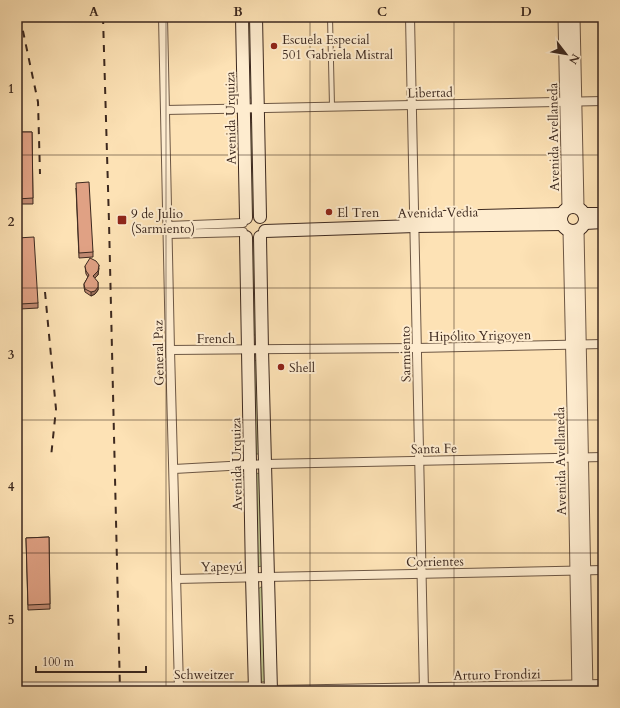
<svg xmlns="http://www.w3.org/2000/svg" width="620" height="708" font-family="Cardo,serif">
<rect width="100%" height="100%" fill="#fde2b5"/>
<filter id="stains"><feTurbulence type="fractalNoise" baseFrequency=".005" numOctaves="4"/><feColorMatrix values="0 0 0 0 .2 0 0 0 0 .09 0 0 0 0 .02 0 0 0 .5 -.17"/></filter>
<radialGradient id="worn" r=".72"><stop offset=".6" stop-color="#630" stop-opacity="0"/><stop offset="1" stop-color="#630" stop-opacity=".3"/></radialGradient>
<!-- green -->
<g fill="#bfc38d" stroke="#7e7656">
<path d="M246,17H254L253,98H249Z"/>
<path d="M249,122L254,123L255,214L251,216Z"/>
<path d="M254,241L255,242L257,335H253L251,242Z"/>
<path d="M257,360L259,454H255L253,361Z"/>
<path d="M258,473L261,475L262,566L257,567L255,475Z"/>
<path d="M261,587H263L266,680L263,682L261,681L258,589Z"/>
</g>
<g fill="none" stroke-linecap="round" stroke-linejoin="round">
<!-- service casing -->
<g stroke="#6d5744" stroke-width="6">
<path id="service" d="M330,17L332,106"/>
</g>
<!-- minor casing -->
<g stroke="#6d5744" stroke-width="10">
<g id="minor">
<path d="M163,17L170,350L179,688"/>
<path d="M410,17L424,691"/>
<path d="M165,110L603,101"/>
<path d="M168,226L243,223"/>
<path d="M168,234L243,232"/>
<path d="M170,350L417,348L603,344"/>
<path d="M174,469L266,464L603,457"/>
<path d="M176,579L603,570"/>
<path d="M271,690L603,684"/>
</g>
</g>
<!-- tertiary casing -->
<g stroke="#6d5744" stroke-width="13">
<g id="tertiary">
<path d="M564,17L568,208"/>
<path d="M574,17L578,207"/>
<path d="M569,230L574,457L578,691"/>
<path d="M578,230L587,691"/>
<path d="M17,688H255L271,690"/>
</g>
</g>
<!-- secondary casing -->
<g stroke="#3d291f" stroke-width="14">
<g id="secondary">
<path d="M242,17L246,218"/>
<path d="M256,17L260,217"/>
<circle cx="573" cy="219" r="12"/>
<path d="M584,214H603"/>
<path d="M405,218L562,214"/>
<path d="M585,223L603,222"/>
<path d="M265,231L415,226L562,224"/>
<path d="M246,237L252,577L255,691"/>
<path d="M260,237L262,350L271,691"/>
</g>
</g>
<!-- service -->
<use href="#service" stroke="#feeccf" stroke-width="4"/>
<!-- minor -->
<use href="#minor" stroke="#feeccf" stroke-width="8"/>
<!-- tertiary -->
<use href="#tertiary" stroke="#feeccf" stroke-width="11"/>
<!-- secondary -->
<use href="#secondary" stroke="#feeccf" stroke-width="12"/>
<!-- rail -->
<g stroke="#3d291f" stroke-width="2" stroke-dasharray="7 7" stroke-linecap="butt">
<path d="M20,17L38,102L40,174"/>
<path d="M103,17L109,222L120,691"/>
<path d="M45,292L56,409L51,457"/>
</g>
</g>
<!-- wall -->
<g fill="#c18a72" stroke="#3d291f">
<path d="M17,132H32L33,204H17Z"/>
<path d="M76,188L93,252V257L79,258Z"/>
<path d="M17,254L38,303V308L20,309Z"/>
<path d="M85,266L99,268L98,275L94,278L98,282V290L95,294L91,296L85,292L84,287V284L88,277L86,274Z"/>
<path d="M49,537L50,609L28,610L26,538Z"/>
</g>
<!-- shaded-wall -->
<g fill="#9d715c" stroke="#3d291f">
<path d="M99,265L98,275L93,280V276Z"/>
<path d="M98,287V290L95,294L91,296V292Z"/>
</g>
<!-- building -->
<g fill="#e0a184" stroke="#3d291f">
<path d="M17,132H32L33,198L17,199Z"/>
<path d="M89,182L93,252L79,253L76,183Z"/>
<path d="M34,237L38,303L20,304L17,238Z"/>
<path d="M90,258L96,261L99,265L98,271L93,276L98,282V287L95,291L91,292L85,289L84,284L89,275L86,271L85,266Z"/>
<path d="M49,537L50,604L28,605L26,538Z"/>
</g>
<!-- grid -->
<path fill="none" stroke="#3d291f" stroke-width="1" stroke-opacity="0.55" d="M166,17V691M310,17V691M454,17V691M17,155H603M17,288H603M17,420H603M17,553H603"/>
<!-- markers -->
<g fill="#8f2418" stroke="#feeccf" stroke-width="1.5">
<circle cx="274" cy="46" r="4"/>
<circle cx="329" cy="212" r="4"/>
<rect x="117" y="215" width="10" height="10" rx="2"/>
<circle cx="281" cy="367" r="4"/>
</g>
<g text-anchor="middle" stroke-width="4" stroke-linejoin="round" paint-order="stroke">
<!-- poi labels -->
<g font-size="13" fill="#3d291f" stroke="#feeccf" text-anchor="start">
<text x="282" y="44">Escuela Especial<tspan x="282" dy="15">501 Gabriela Mistral</tspan></text>
<text x="337" y="217">El Tren</text>
<text x="131" y="218">9 de Julio<tspan x="131" dy="15">(Sarmiento)</tspan></text>
<text x="289" y="372">Shell</text>
</g>
<!-- street labels -->
<g font-size="13" fill="#3d291f" stroke="#feeccf">
<text transform="translate(430 92) rotate(-1)" y="5">Libertad</text>
<text transform="translate(230 118) rotate(-91)" y="5">Avenida Urquiza</text>
<text transform="translate(553 137) rotate(-91)" y="5">Avenida Avellaneda</text>
<text transform="translate(438 212) rotate(-1)" y="5">Avenida Vedia</text>
<text transform="translate(480 335) rotate(-1)" y="5">Hipólito Yrigoyen</text>
<text x="216" y="343">French</text>
<text transform="translate(158 353) rotate(-91)" y="5">General Paz</text>
<text transform="translate(405 354) rotate(-91)" y="5">Sarmiento</text>
<text transform="translate(434 448) rotate(-1)" y="5">Santa Fe</text>
<text transform="translate(560 461) rotate(-91)" y="5">Avenida Avellaneda</text>
<text transform="translate(236 464) rotate(-91)" y="5">Avenida Urquiza</text>
<text transform="translate(435 561) rotate(-1)" y="5">Corrientes</text>
<text transform="translate(222 566) rotate(-1)" y="5">Yapeyú</text>
<text x="204" y="679">Schweitzer</text>
<text transform="translate(497 674) rotate(-1)" y="5">Arturo Frondizi</text>
</g>
</g>
<!-- margin -->
<rect width="620" height="708" fill="none" stroke="#fde2b5" stroke-width="44"/>
<!-- north arrow -->
<g transform="translate(566 54) rotate(121)" stroke="#feeccf" stroke-width="3" paint-order="stroke">
<path d="M0-3L7 15L0 10L-7 15Z" fill="#3d291f"/>
<text y="-6" font-size="11" font-weight="bold" text-anchor="middle" fill="#3d291f">N</text>
</g>
<!-- scale -->
<path d="M36 666v6h110v-6" fill="none" stroke="#3d291f" stroke-width="2"/>
<text x="42" y="666" font-size="12" fill="#3d291f" stroke="#feeccf" stroke-width="3" paint-order="stroke">100 m</text>
<rect x="22" y="22" width="576" height="664" fill="none" stroke="#3d291f" stroke-width="1.5"/>
<g font-size="13" text-anchor="middle" font-weight="bold" fill="#3d291f">
<text x="94" y="16">A</text>
<text x="238" y="16">B</text>
<text x="382" y="16">C</text>
<text x="526" y="16">D</text>
<text x="11" y="93">1</text>
<text x="11" y="226">2</text>
<text x="11" y="359">3</text>
<text x="11" y="491">4</text>
<text x="11" y="624">5</text>
</g>
<rect width="100%" height="100%" filter="url(#stains)"/>
<rect width="100%" height="100%" fill="url(#worn)"/>
</svg>
